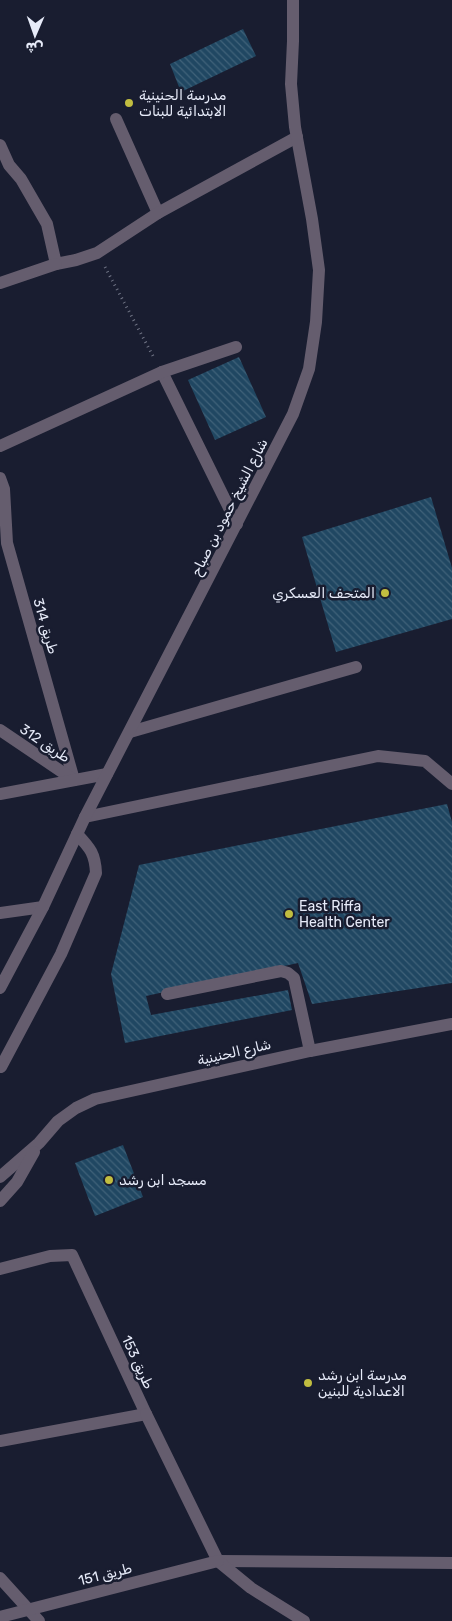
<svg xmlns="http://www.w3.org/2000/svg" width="452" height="1621" font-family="Rubik,'Noto Sans Arabic',sans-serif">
<defs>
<pattern id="building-back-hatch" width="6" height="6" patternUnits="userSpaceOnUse" patternTransform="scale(1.25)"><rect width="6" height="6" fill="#204762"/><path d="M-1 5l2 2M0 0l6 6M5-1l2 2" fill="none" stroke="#406279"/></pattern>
</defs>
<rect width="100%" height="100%" fill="#191d30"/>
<!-- building -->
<g fill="url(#building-back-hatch)">
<path d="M243,29L256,56L181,92L170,64Z"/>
<path d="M239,357L266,417L215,440L188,380Z"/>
<path d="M431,497L452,568V619L336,652L302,537Z"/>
<path d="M447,804L452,822V983L312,1004L298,963L146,996L151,1015L288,990L292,1010L125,1043L111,974L139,865Z"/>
<path d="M123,1145L143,1197L95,1216L75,1163Z"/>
</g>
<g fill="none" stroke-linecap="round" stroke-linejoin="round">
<!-- path -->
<path stroke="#717586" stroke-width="3" stroke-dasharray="1 4" stroke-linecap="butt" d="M105,267L153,356"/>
<!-- service -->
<g stroke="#655d6e" stroke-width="12">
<path d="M116,119L158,213"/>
<path d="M130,732L356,667"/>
<path d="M85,817L378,756L425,761L452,784"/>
<path d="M167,994L281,971L288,973L294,978L310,1051"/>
<path d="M1,1067L61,954L96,873C95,853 90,848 77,834"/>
<path d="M218,1561L452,1563"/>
</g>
<!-- minor -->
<g stroke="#655d6e" stroke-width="12">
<path d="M0,145L9,165L21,179L47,224L56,264L76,260L97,253L158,213L297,137"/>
<path d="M0,283L56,264"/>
<path d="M162,372L237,524"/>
<path d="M0,446L162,372L236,347"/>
<path d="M0,478L4,489L7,543L74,780"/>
<path d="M0,730L74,780"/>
<path d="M0,794L107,774"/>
<path d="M0,913L43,907"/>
<path d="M0,988L43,907L85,817L293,414L309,369L316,322L319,270L312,219L295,127L291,84L293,41V0"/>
<path d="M0,1177L39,1143L58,1121L76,1108L95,1099L310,1051L452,1024"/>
<path d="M0,1201L17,1182L34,1152"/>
<path d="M0,1269L50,1256L72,1255L146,1414L0,1441"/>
<path d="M146,1414L218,1561L251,1588L304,1621"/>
<path d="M0,1578L39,1621"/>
<path d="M0,1617L218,1561"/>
</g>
</g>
<!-- markers -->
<g fill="#c1bd40" stroke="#191d30" stroke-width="2">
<circle cx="129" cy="103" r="5"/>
<circle cx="385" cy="593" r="5"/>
<circle cx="289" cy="914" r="5"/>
<circle cx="109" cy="1180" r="5"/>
<circle cx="308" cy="1383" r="5"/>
</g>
<g text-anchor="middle" stroke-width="5" stroke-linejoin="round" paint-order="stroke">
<!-- poi labels -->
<g font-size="14" fill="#e7ebf9" stroke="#191d30" text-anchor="start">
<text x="139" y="100">مدرسة الحنينية<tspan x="139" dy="16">الابتدائية للبنات</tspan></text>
<text x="375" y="598" text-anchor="end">المتحف العسكري</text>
<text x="299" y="911">East Riffa<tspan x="299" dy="16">Health Center</tspan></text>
<text x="119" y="1185">مسجد ابن رشد</text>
<text x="318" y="1380">مدرسة ابن رشد<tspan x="318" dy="16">الاعدادية للبنين</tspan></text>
</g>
<!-- street labels -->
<g font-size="14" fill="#e7ebf9" stroke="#191d30">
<text transform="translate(229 507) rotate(-63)" y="5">شارع الشيخ حمود بن صباح</text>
<text transform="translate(46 626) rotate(74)" y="5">طريق 314</text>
<text transform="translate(45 743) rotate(34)" y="5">طريق 312</text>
<text transform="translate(234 1052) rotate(-13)" y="5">شارع الحنينية</text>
<text transform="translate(138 1362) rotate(65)" y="5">طريق 153</text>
<text transform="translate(105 1574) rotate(-14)" y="5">طريق 151</text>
</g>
</g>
<!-- north arrow -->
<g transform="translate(35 35) rotate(182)" stroke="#191d30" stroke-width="4" paint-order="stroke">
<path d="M0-4L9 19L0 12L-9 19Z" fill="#e7ebf9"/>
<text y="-8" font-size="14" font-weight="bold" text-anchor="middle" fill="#e7ebf9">ش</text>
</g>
</svg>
